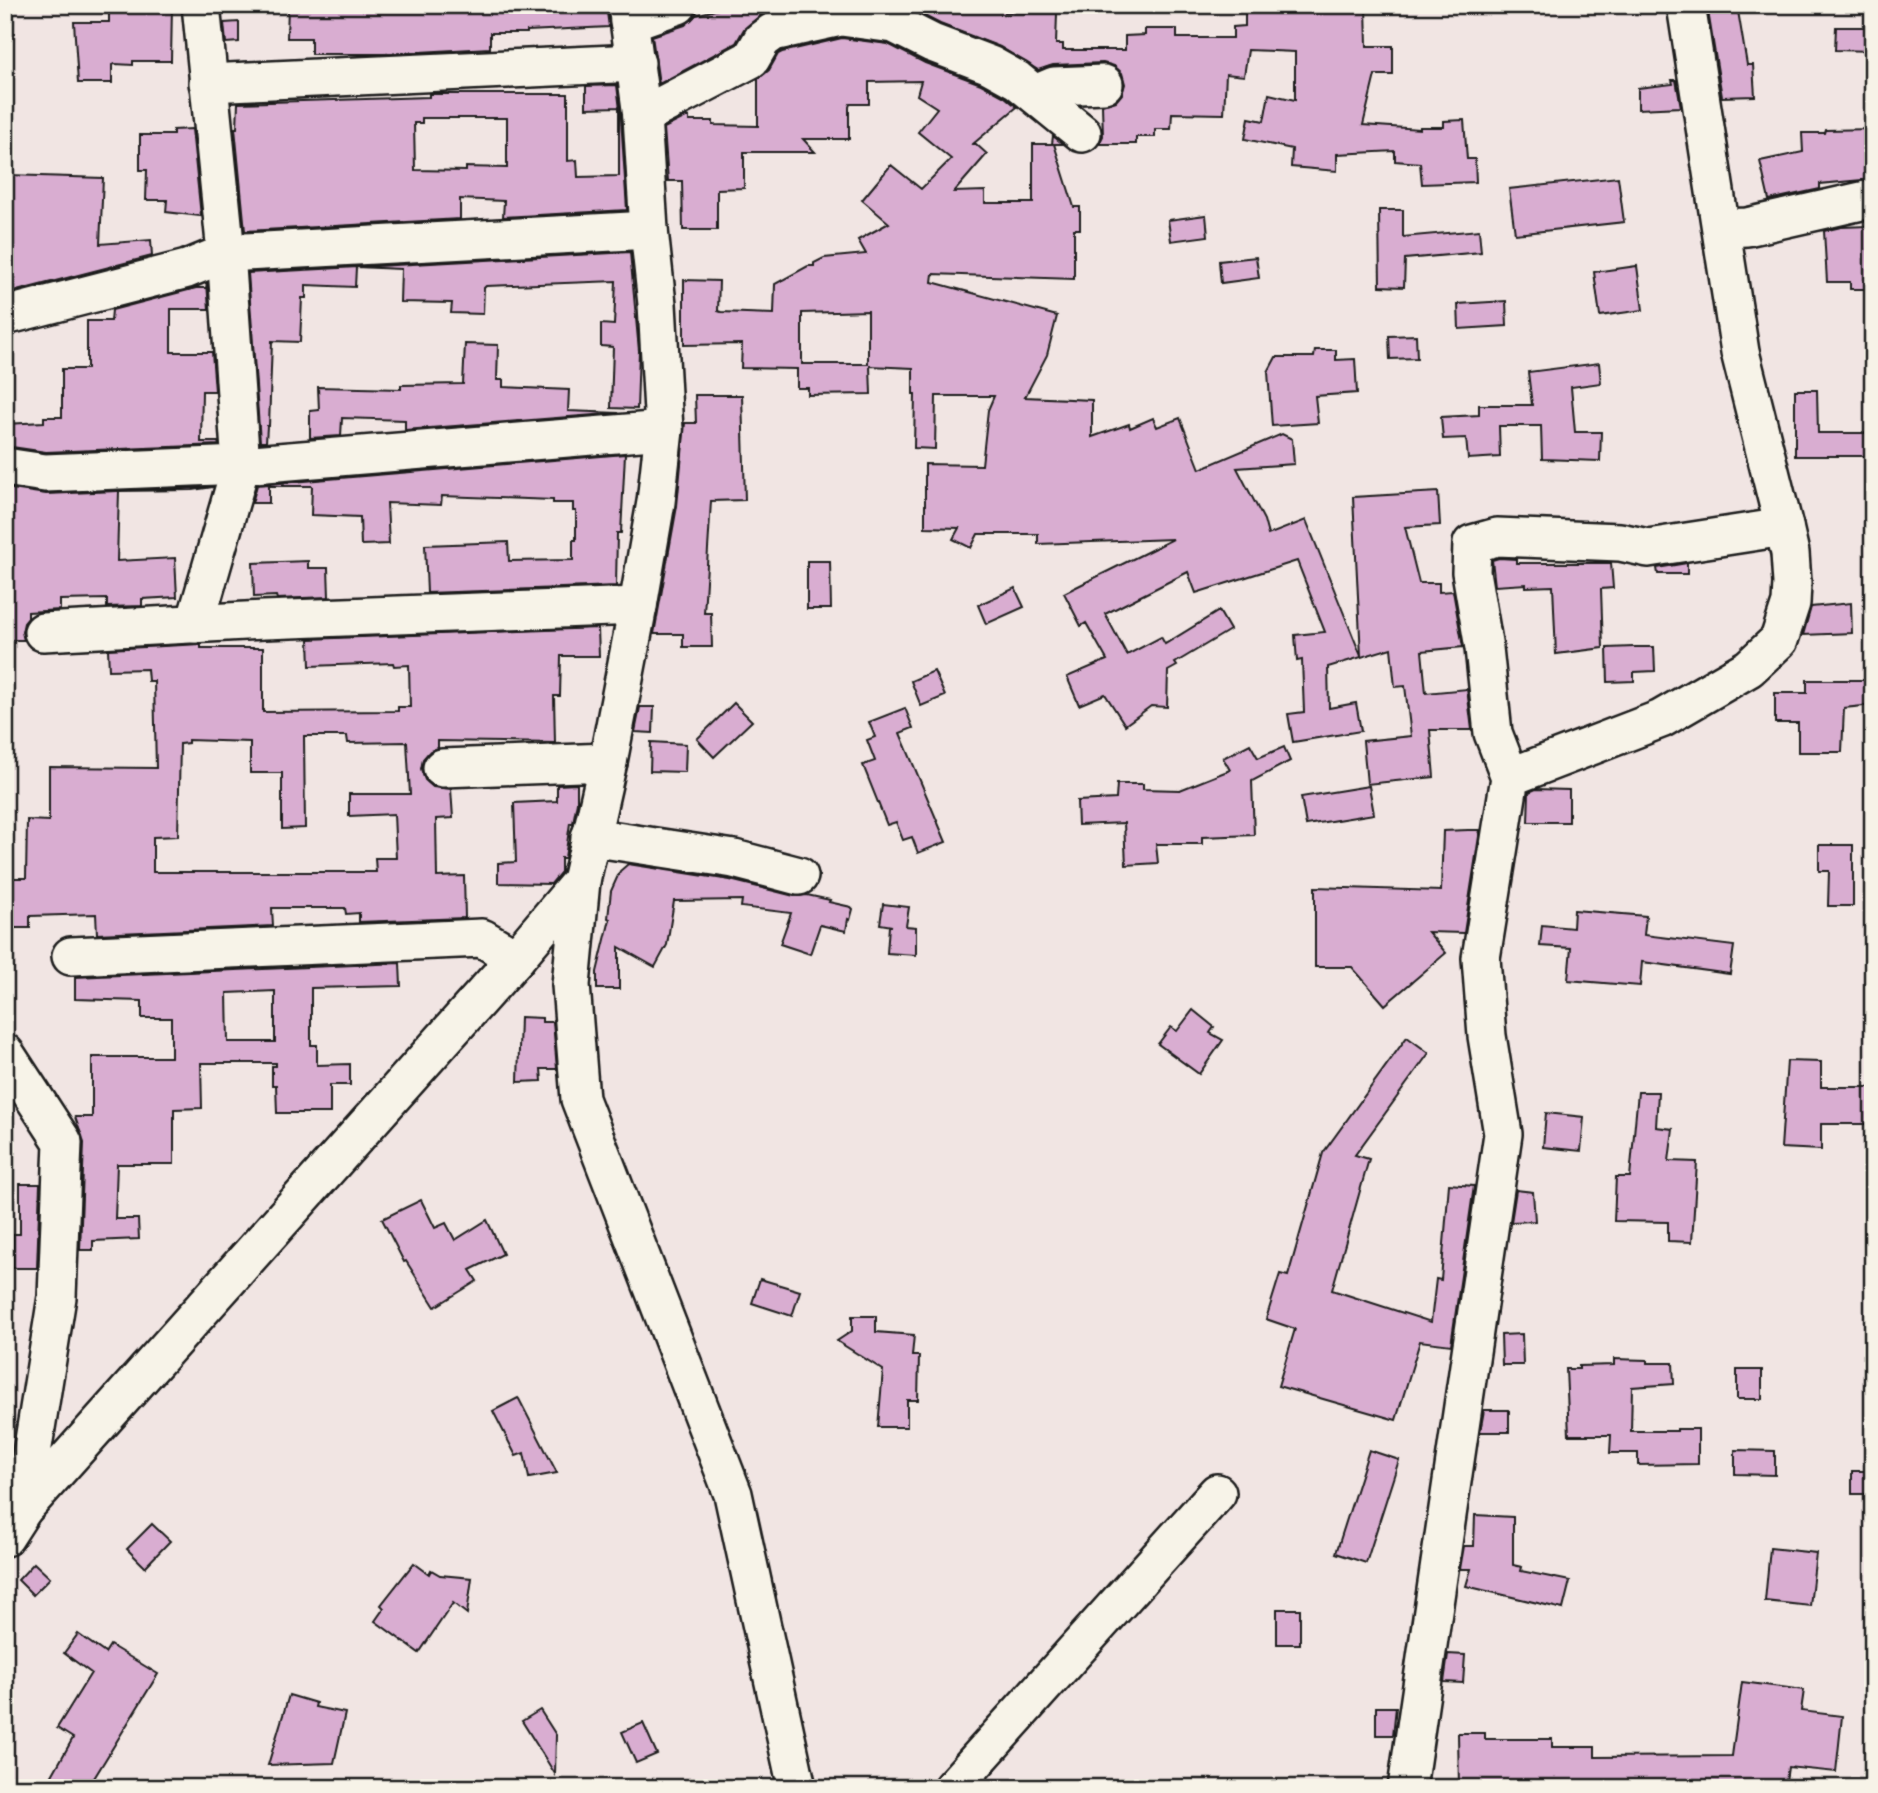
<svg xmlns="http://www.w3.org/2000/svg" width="1878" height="1793" font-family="'Patrick Hand',sans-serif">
<rect width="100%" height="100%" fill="#f1e5e3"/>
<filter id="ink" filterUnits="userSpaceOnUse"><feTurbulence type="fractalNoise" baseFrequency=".0143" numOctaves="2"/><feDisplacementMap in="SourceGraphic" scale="14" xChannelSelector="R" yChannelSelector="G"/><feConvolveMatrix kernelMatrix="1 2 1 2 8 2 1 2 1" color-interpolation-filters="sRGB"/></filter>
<g filter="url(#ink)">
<!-- building -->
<g fill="#d9add1" stroke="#1c1c1c" stroke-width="2" fill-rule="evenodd">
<path d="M147,5H172L171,61H133V65L115,64L112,65V83H78L74,22H109V8H147Z"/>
<path d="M606,5L609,27L527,31V33H490V48L384,54H311V38H287L288,6Z"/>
<path d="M734,5H797L761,15L744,29L736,43L659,84L652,36L685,25L696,15Z"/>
<path d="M903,5H1005V12L1057,13L1056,44H1063V50H1125V36L1145,35V29H1177V38H1233V27L1245,26V5H1287V10L1341,11V5H1366L1367,46H1393V75H1375L1363,125L1420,129V127H1444V121L1464,120L1467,159H1475L1476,182L1422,184L1420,163L1395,161V151L1337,154V171L1291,167L1292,149L1245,139L1249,118L1264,121L1269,94L1295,100V52L1248,50L1244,76L1226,74L1224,114L1172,113L1171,129H1155V137H1136V144H1099L1103,136L1102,105L1116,101L1122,94L1125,84L1122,73L1114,66L1103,63L1053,65L1038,70L1000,47L940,24Z"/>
<path d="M1707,5H1737L1747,65H1753L1755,96L1722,97Z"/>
<path d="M239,22V42L226,43L224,23Z"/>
<path d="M1836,27H1873V51L1835,50Z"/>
<path d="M842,38L888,44L925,63L981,84L1005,97L1017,107L973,144H976L987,154L954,192L985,191V203H1033V144H1052L1053,136L1063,144H1054L1074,207H1080V229H1074V279L933,274L932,282L1057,316L1047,355L1025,397L1092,400V437L1129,424L1130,428L1153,418L1157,427L1180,418L1200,469L1282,434L1292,439L1294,464L1237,468L1264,520L1268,535L1306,520L1361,656L1353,497L1438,492L1440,525L1405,527L1419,583H1439V592L1453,591L1463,647L1422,651L1426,693L1467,689L1472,730H1430L1434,777L1367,784L1363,741L1411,736L1405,686L1395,687L1391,648L1328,667L1329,708L1356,703L1361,731L1293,742L1288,714L1304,712L1302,660L1297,661L1295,635L1325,632L1297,561L1196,593L1188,572L1105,614L1127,655L1161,637L1165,644L1219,611L1230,630L1175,663L1177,666L1168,671L1167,707L1151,706L1125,725L1105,694L1079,705L1067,677L1107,660L1086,623L1081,626L1064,593L1173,539L1038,544V534H978L971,548L953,539L959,528L925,527V464L982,465L988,410L994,396H936L935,449L914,448L915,394H913V368L870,366L871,394L808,395V388H797V369L741,368L742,344L684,345V280L719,281L718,311L721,312L774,314L775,284L808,266H814V263L824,258L866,254L858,240L889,223L862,200L891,165L921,189L951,159L918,132L937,108L917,95L921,81L869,82V104H850L849,107V139H803L815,152H744V188L717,189V230H683L682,181H668L664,128L686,117H689V121H713V125L758,126V79L769,70L778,54L782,52ZM868,311V364H802V313Z"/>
<path d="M1672,80H1676L1681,107L1638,109V88L1673,84Z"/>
<path d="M617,85L621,118L627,210L503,217L504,201L460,199V219L245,231L235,128H237L238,103L429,97V94H568V161L577,160L578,177L619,176V107L586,108V86ZM422,118H507V168L466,167V171L415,170L414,123H422Z"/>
<path d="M192,129L201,216L166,212L167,200H146L147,170H140V135H173V130Z"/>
<path d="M1872,129L1873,179L1820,184V189L1769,200L1760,161L1803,152L1802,133H1825L1826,130Z"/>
<path d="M8,175L103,178L100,244L151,240L152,256L5,294V208H8Z"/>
<path d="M1618,177L1624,222L1515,234L1509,189Z"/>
<path d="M1379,210H1403V237L1479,230L1481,252L1405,259L1404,287L1380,286Z"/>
<path d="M1206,215L1208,236L1171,241L1168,220Z"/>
<path d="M1868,226L1869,266L1873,265V289H1850V282H1827L1824,231L1841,227Z"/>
<path d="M630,252L639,351L637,409L611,408L613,347L601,346V324L614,325L616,281L486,286L484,288L483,314L451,313L452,303L400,302L401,269L356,267L355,287L306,285V298H302L300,342L272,341L269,426H267L266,442H260L248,273Z"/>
<path d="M1256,257L1259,278L1221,283L1219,261Z"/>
<path d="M1637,266L1643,310L1600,316L1594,272Z"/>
<path d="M207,283L209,309H171V352H212L215,391H202L201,442H218L219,445L46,452L5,446V424L44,422V417H62V369H87V321H111L112,310L196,288H206Z"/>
<path d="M1506,301L1507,326L1459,329L1458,304Z"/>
<path d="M1416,335L1417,358L1390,359L1389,336Z"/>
<path d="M465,344L498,345L497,380H503V387L569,390L568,411L619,413L405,430V420L342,418L341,436L310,438V411L319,410L318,387L401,389V385L463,384Z"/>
<path d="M1315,350H1336V360L1355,359L1357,393L1315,396L1318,423L1272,426L1268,372L1276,357H1314Z"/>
<path d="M1599,363L1601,383L1571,387L1575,432H1601L1600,461L1542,459L1541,426H1499L1500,457L1468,459L1466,438L1443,439L1441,417L1479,415V405H1532L1528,372Z"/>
<path d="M1795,390H1817L1818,433H1873V456H1795Z"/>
<path d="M695,395H742L745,500L711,501L704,613H711L712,647H683V634H654L677,506L685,423H696Z"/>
<path d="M625,454L621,533H617L616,586L427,593L425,545L508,542L509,561L573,560V540H576V511H573V503H553V500L442,496L441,505L387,503L389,544L361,545L360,517L311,515L312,486H269V503H252L257,485Z"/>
<path d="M213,487L193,490L119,491L117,561L175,558L177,597L142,599V606L107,607V599L60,600V610L28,612V618L24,623L22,632L24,640H5V488L46,494Z"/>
<path d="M1499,558L1516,559V563H1611L1613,588L1601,589L1603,648L1556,654L1553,586L1526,587V584L1495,586L1492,560Z"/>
<path d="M308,561V568H328L329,597L277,599L276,596L254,597L253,563Z"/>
<path d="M807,561H830L831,609H807Z"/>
<path d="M1687,563V574H1658L1657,568Z"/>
<path d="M1015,588L1024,607L986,624L978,605Z"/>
<path d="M1851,603L1852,633L1803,635L1811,607Z"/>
<path d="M598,628L599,656H561L560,696H554L555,743L438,741V748L430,751L423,759L421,769L425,780L433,787L451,789L453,818L436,819L437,877L464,876L465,918L359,922V913L346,914L345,908H272L273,926L97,934L96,914L30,916V928H10L12,878H26L27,820L49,821V767L156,768L154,681H148L147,669L109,670L108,649L201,644V648H263V712L398,711V707H410L409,665L394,666L393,663L310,666L309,639ZM304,736H347L348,743L407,742L410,794H349V816L394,814L396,858H375L376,872H153V837L178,836L180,744L188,743V740L250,742V773H282V829L305,828Z"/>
<path d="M1634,647H1654L1655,671L1634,672V681L1608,682L1607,648Z"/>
<path d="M934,671L945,696L921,706L911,681Z"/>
<path d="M1807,680H1873V705L1844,708L1842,752H1798V723H1775V693H1807Z"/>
<path d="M734,703L752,721L714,757L697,739Z"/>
<path d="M640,707H654L653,733L635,732Z"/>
<path d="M905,708L913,728L900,733L946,842L918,853L912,837L903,840L896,822L887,825L863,765L875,761L867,740L875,737L869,722Z"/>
<path d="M651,742L686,744L685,772L650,771Z"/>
<path d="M1250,744L1258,758L1284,747L1290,761L1252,781L1254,835L1202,837V844H1156L1158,863L1126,865L1124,823L1078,825L1077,801L1116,799L1117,784H1143V789L1180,790L1230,770L1223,758Z"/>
<path d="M577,784V802L573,823H570L565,858H561V872L551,884L498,883V863L516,862L514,803L557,801V785Z"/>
<path d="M1369,786L1374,814L1306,825L1301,797Z"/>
<path d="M1536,789L1569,790V822H1528L1529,792Z"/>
<path d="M1468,830H1480L1464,933L1428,932L1446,953L1385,1005L1352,967H1315V887L1441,891L1443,831Z"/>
<path d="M1819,845H1853V906H1828L1829,871H1819Z"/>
<path d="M628,864L730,880L794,896L807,895L830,900L829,902L851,907L853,909L850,920L848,919L846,931L820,925L810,954L780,944L791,913L741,907L742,900L674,901L667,945L655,967L619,947V989H597V972L610,919L608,918L611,891L620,871Z"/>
<path d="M883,904L909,907L906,926L916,927V955L887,953L889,926H892L880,924Z"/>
<path d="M1574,910L1646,916L1644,935L1734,946L1730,974L1642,962L1640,986L1568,980L1571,948L1540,946L1542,925L1573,928Z"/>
<path d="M400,963L401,986L311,988V1045H317V1065L350,1064V1085H330V1113H277L276,1085H272V1066H276V1063H201L202,1108L174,1109V1164H117L115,1219H138L139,1239L93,1241V1250H80L84,1143L75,1117H92V1057H171V1018H142V1001L75,999V977ZM275,991V1042H228L227,993Z"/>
<path d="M1193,1010L1214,1027L1210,1033L1223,1040L1199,1074L1158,1044L1171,1027L1177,1031Z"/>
<path d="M520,1017L542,1018V1022H553L557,1069H541L542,1081L518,1082Z"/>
<path d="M1407,1037L1429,1053L1355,1155L1369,1159L1332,1290L1431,1322L1436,1279L1441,1280L1449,1184L1474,1186L1451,1345L1420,1341L1396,1420L1278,1386L1295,1329L1266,1319L1280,1274L1288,1276L1323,1153Z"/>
<path d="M1787,1061L1821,1062V1087H1871L1870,1124H1821V1150L1781,1148Z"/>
<path d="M1638,1092H1658L1656,1127L1673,1129L1669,1161L1697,1162L1692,1242L1668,1241V1222L1614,1221L1616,1177H1630Z"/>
<path d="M1546,1113L1584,1117L1581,1151L1543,1147Z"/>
<path d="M20,1184H40L37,1268H13V1234H20Z"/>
<path d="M1516,1190L1533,1192L1535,1221L1511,1222Z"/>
<path d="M421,1200L435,1228L446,1223L455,1240L487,1220L503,1254L470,1270L477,1281L435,1307L406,1261L404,1262L382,1219Z"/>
<path d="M760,1279L800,1291L792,1316L752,1303Z"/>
<path d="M852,1316H876V1332L914,1335L912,1356H919L918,1400H907V1427H878L883,1370L837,1341L852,1331Z"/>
<path d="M1522,1334L1523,1365H1502L1501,1335Z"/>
<path d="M1614,1359L1647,1360V1363H1673L1674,1384L1632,1387L1631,1431H1677V1429H1698V1464L1638,1465V1453H1610L1611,1435H1569L1566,1369H1579V1366L1614,1365Z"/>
<rect x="1737" y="1370" width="25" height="29"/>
<path d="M518,1398L519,1399L557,1473L529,1478L524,1453L516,1456L493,1411Z"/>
<path d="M1484,1410H1509V1432H1480Z"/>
<path d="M1369,1450L1399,1460L1366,1563L1336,1553Z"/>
<path d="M1735,1450L1775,1451V1475L1735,1474Z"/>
<rect x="1852" y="1471" width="21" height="23"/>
<path d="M1475,1515L1513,1517V1565L1522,1567L1521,1571L1570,1581L1563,1609L1466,1586L1471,1569H1460L1464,1546H1474Z"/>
<path d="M152,1524L170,1541L145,1567L127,1549Z"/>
<path d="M1770,1548L1816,1553L1810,1606L1765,1601Z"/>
<path d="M34,1563L50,1578L33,1595L18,1580Z"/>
<path d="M414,1563L429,1574L431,1570L440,1575L472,1578L467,1614L453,1603L419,1653L375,1621L384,1608L381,1605Z"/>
<rect x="1277" y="1609" width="23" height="35"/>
<path d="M78,1634L105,1653L110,1645L158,1674L88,1788H45L73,1738L57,1728L91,1673L64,1653Z"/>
<path d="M1448,1654L1465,1655L1463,1683L1444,1682Z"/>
<path d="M1742,1682L1804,1690L1801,1711L1842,1716L1836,1772L1788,1767L1785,1788H1678V1785H1616V1788H1459L1458,1733H1485V1739H1552V1747H1595V1757L1732,1756Z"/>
<path d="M289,1695L316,1703L315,1707L345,1713L334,1763L268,1765Z"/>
<path d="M1376,1707H1396L1393,1735H1376Z"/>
<path d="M540,1710L556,1735L555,1774L522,1721Z"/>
<path d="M643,1723L657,1754L636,1763L622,1732Z"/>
</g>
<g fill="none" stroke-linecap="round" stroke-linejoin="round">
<!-- minor casing -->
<g stroke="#1c1c1c" stroke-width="42">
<g id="minor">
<path d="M627,5L642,116L649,230L657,304L664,430L656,502L638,606L608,762L581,881L571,985L580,1099L733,1494L797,1788"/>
<path d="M1686,5L1740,352L1784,527"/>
<path d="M629,22L678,5"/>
<path d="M208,83L636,63"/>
<path d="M1035,94L1054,86L1104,84"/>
<path d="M642,116L751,59L762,40L773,32L841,17L894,24L932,43L990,65L1017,80L1082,133"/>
<path d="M1722,228L1747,227L1866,200"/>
<path d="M5,316L187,269L226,253L649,230"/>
<path d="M5,467L45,473L241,465L664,430"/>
<path d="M195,624L241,465L226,253L201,5"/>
<path d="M43,632L264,620L638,606"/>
<path d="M442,768L608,762"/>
<path d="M590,837L734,859L799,876"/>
<path d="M71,956L482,938L516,958"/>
<path d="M5,1053L63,1142L57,1297L23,1509L5,1537"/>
<path d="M23,1509L516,958L581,881"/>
<path d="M952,1788L1217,1493"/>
<path d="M1407,1788L1503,1134L1487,1036L1481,958L1510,777L1493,733L1484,648L1471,572L1472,544L1497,537L1620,542L1648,548L1784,527L1790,553L1792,583L1791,603L1779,640L1749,668L1661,719L1510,777"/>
</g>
</g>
<!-- minor -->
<use href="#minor" stroke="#f7f3e8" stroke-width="37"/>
</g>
</g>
<!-- margin -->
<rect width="1878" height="1793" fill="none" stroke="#f7f3e8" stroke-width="28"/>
<rect x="14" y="14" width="1850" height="1765" fill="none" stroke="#1c1c1c" stroke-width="2.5" filter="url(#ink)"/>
</svg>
